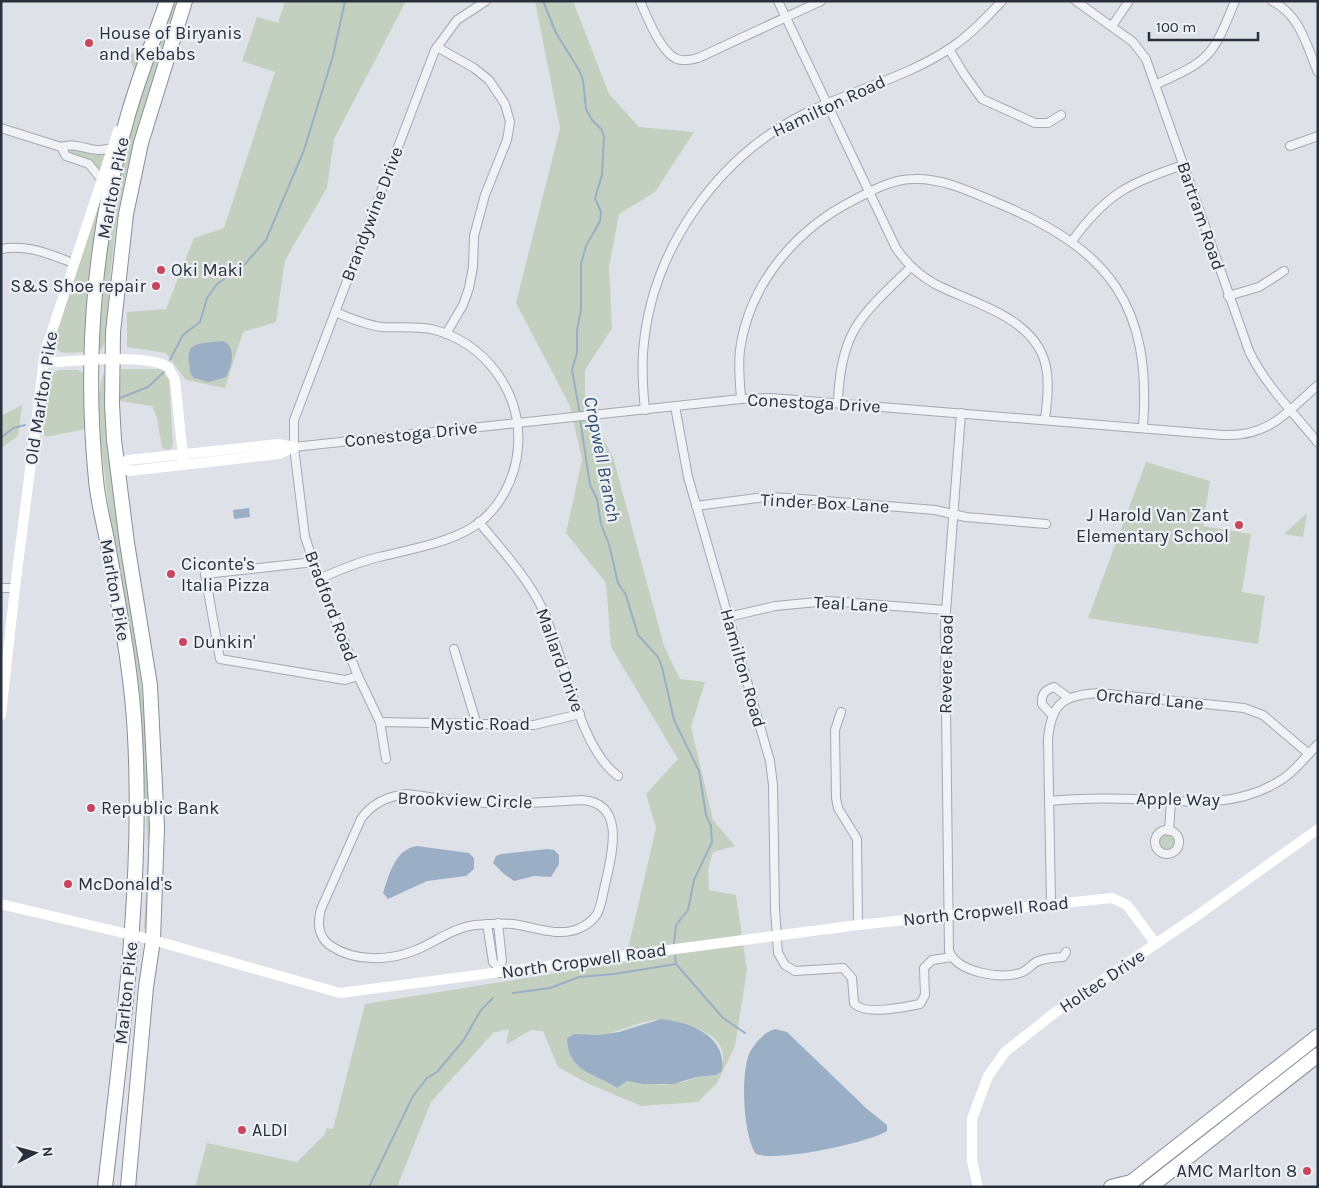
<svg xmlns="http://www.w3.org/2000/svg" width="1319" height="1188" font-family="Karla,sans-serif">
<rect width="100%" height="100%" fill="#dee1e7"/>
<!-- green -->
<g fill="#c4d0bf" fill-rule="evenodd">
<path d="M171,1H176C158,66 135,130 121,196C112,244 109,293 105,341L101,351L99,347C102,302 105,256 113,211C126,139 147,70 171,1Z"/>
<path d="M285,1H406L334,139L327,188L285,260L276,322L243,332L225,388L186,380L166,353L127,347V312L166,309L194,238L224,228L275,72L242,61L257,17L278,23Z"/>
<path d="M535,1H573L609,94L639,127L694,132L655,192L619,214L609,267L612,328L585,370V404L613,457L664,646L680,679L705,682L691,727L713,820L735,846L713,852L708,870L709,890L736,895L747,970L735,1046L717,1083L698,1102L641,1106L587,1083L558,1067L543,1031L531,1030L506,1045L509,1029L493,1033L431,1102L397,1187H195L207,1143L297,1162L325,1134L326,1128L333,1129L365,1004L625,962L656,828L646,794L678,759L611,647L606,583L566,533L582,460L570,406L516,303L560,128ZM666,1020C686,1023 726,1033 723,1060C722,1065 718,1071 716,1075L696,1077L684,1082L662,1085L627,1081L617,1088C593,1072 570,1074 567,1038C578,1033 586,1037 598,1035C621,1033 643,1018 666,1020Z"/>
<path d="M145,50L136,76L132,64L123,55Z"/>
<path d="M61,147L111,148L101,179C91,162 70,164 61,147Z"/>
<path d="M105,182L86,352L63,353L57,350L54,342Z"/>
<path d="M121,369H160L169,379L173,446L169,450L162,448L157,418L152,406L119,401Z"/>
<path d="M60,370H78L83,373L86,381L87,429L45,437L43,430L50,379L54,372Z"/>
<path d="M103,373L105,376L106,433L145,709L150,795L146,928L144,929L148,851L142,743L133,661L110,518L101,445L99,394Z"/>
<path d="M22,405L18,436L1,448V416Z"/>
<path d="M1146,462L1210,481L1203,526L1251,534L1242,592L1265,596L1258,644L1088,618Z"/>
<path d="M1307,513L1303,537L1284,534Z"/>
<circle cx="1167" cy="842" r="12"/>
</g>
<!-- water -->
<g fill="#9aafc6">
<path d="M223,341C237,347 232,367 226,377L209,382L194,378C189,373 190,369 189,363C185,339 206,344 223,341Z"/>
<path d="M249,508L250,517L234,519L233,510Z"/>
<path d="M417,846L469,853L474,858V869L466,876L427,881L388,899L383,893C389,875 395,849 417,846Z"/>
<path d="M548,849L554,850L559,855V864L551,877L534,876L514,881L504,874L493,863L496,856L501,854Z"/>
<path d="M661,1019C691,1022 727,1036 722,1071L716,1075L696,1077L674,1084H644L627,1081L617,1088C595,1073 568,1073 567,1038L574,1034L598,1035L619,1032Z"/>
<path d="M775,1029L787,1032L867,1109L887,1125V1131C868,1143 777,1162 756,1154C743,1136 740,1072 750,1052C755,1043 764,1032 775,1029Z"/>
</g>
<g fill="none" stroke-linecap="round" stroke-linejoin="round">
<!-- stream -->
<g stroke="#9aafc6" stroke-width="2">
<path d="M543,1L556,33L579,70L583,80L586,109L592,120L602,130L604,137L602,175L595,198L601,212L600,221L586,246L581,264V310L577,330V353L572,370L580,414"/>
<path d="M170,360L183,335L200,322L207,298L217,284L245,264L266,240L304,150L333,56L345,1"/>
<path d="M120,398L148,387L164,372"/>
<path d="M580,419L590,485L597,499L601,524L609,544L618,583L626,595L638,635L658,657L662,667L674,720L699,771L706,815L711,826L712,842L694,880L688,910L676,925L674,943"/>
<path d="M1,438L13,428L25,425"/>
<path d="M675,956L676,963"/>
<path d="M676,964L723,1018L745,1033"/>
<path d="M513,993L550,988L579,977L614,974L676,964"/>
<path d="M369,1187L413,1096L427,1078L437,1072L447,1060L463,1041L481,1010L493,998"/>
</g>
<!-- street casing -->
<g stroke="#a4a8b1" stroke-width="10">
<g id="street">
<path d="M640,1C647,17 660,50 675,58C682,62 691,60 698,58L821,1"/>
<path d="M778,1L896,248C906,263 919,275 935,284C975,305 1041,318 1047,373C1049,388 1047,404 1045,419"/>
<path d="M1076,1L1133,42L1146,59L1249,351C1265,385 1294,413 1318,443"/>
<path d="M1272,1C1301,16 1306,45 1318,72"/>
<path d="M1112,26L1129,1"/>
<path d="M437,47L474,68L489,80L505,104L510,122L507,140L485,195L474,236L473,267L469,288L463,305L446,334"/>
<path d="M949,49L964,74L982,99L1035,123H1048L1061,115"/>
<path d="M1155,85C1210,60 1212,58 1235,1"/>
<path d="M1,128L61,147C79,141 91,155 111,148"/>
<path d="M1290,146L1318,136"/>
<path d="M61,147L66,156L89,164L101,179"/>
<path d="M1072,241C1107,193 1128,184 1183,165"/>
<path d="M1,249C27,244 49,254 73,263"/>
<path d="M1228,296L1259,287L1284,271"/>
<path d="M741,399C740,383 738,366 740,350C749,284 796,229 854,200C873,190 892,179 914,179C944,178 973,193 1000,204C1110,250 1152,306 1143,427"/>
<path d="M838,403C840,330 862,315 911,267"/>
<path d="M675,406L688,477L770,761L773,785L775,909L778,953L785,965L795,971L843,968L852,978L854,1003C863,1016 906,1007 920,1004L925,995L924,968L932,960L952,957"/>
<path d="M645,410C643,391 642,372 643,353C650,252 716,157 806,113C853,90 908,77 952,47C970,35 987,17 1002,1"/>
<path d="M961,413L945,625L949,951C958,973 1000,979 1020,973C1027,971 1030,966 1036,962C1044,958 1055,958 1063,957L1066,952"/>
<path d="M294,447L741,399L771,398L1223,435C1269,437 1286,413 1318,385"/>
<path d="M696,506L765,497L789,498L935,510L966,517L1046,524"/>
<path d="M479,522C501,549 527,577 542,608C564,654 578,747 618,776"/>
<path d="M314,562L205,574L220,659L345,680L358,676"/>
<path d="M319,579C339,570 358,562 379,557C411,549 445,544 473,527C500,510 516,477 518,447C522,392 485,342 431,329C414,326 398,328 382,327C365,325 350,318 335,312"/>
<path d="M1,588H15"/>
<path d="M728,617L775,606L828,601L946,610"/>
<path d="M454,649L477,725"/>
<path d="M841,712L835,730L836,798L838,808L857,839L858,925"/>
<path d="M1052,715L1042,704C1041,694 1045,690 1054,687L1069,698"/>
<path d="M380,722L534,725L580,714"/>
<path d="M386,759L380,722L358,676L319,579L305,537L294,447V420L435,50L457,20L486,1"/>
<path d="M407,794L466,802L512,804L582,800C626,803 612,853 606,881C603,891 602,905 597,914C593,920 587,925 580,928C559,938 534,927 513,924C500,923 487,924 475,925C453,928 435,942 416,950C390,961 355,962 331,946C318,937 317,924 321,909L361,819C372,803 388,796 407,794Z"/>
<path d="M1050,801C1077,798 1106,798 1134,799C1182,801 1232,809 1276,783C1293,774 1305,757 1318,744"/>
<circle cx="1167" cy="842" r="12"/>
<path d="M1169,831L1171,801"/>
<path d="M1051,903L1048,740C1051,703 1063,695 1099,693L1244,708L1263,715L1309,754"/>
<path d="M498,923L502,961L499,968L500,973"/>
<path d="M487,924L493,962L499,968"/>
</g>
</g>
<!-- highway casing -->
<g stroke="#868f9d" stroke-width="16">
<g id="highway">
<path d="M105,1187C122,1038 143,887 135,736C132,672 119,608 108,545C104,524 98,502 96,480C84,360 94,231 128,115C139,77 154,39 167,1"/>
<path d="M128,1187L146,987L153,940L157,827L150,685L127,543L114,440L112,404L113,332L126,214L141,143L185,1"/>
<path d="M1111,1187L1131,1182"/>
<path d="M1125,1187L1318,1036"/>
<path d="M1150,1187L1318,1055"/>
</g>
</g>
<!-- street -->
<use href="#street" stroke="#f0f2f5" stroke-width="8"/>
<!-- secondary -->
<g stroke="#fff" stroke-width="10">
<path d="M43,363C69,361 148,353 168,367L175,380L184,465"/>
<path d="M117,466L128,460L279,444L294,447"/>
<path d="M120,466L129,471L138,470L279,454L294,447"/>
<path d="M1,715L15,588L45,352L118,131"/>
<path d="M1,904L153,940L340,993L858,925L1112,898L1127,905L1156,944"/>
<path d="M978,1187L972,1161V1119L988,1076L1005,1052L1053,1014L1198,915L1318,829"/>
</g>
<!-- highway -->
<use href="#highway" stroke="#fff" stroke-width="14"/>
</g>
<!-- markers -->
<g fill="#c8465b" stroke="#edf0f4" stroke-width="2">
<circle cx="89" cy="43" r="5"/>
<circle cx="161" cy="270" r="5"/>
<circle cx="156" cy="286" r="5"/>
<circle cx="1239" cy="525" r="5"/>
<circle cx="171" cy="574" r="5"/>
<circle cx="183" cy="642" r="5"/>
<circle cx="91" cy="808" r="5"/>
<circle cx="68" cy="884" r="5"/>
<circle cx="242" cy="1130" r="5"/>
<circle cx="1307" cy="1171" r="5"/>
</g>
<g text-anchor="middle" stroke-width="4.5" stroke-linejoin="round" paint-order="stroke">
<!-- poi labels -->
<g font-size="18" fill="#28303d" stroke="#edf0f4" text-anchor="start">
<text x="99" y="39">House of Biryanis<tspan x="99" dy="21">and Kebabs</tspan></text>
<text x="171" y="276">Oki Maki</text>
<text x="146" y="292" text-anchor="end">S&amp;S Shoe repair</text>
<text x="1229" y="521" text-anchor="end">J Harold Van Zant<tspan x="1229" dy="21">Elementary School</tspan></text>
<text x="181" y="570">Ciconte's<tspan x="181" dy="21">Italia Pizza</tspan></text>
<text x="193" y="648">Dunkin'</text>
<text x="101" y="814">Republic Bank</text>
<text x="78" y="890">McDonald's</text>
<text x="252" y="1136">ALDI</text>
<text x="1297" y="1177" text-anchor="end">AMC Marlton 8</text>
</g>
<!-- street labels -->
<g font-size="18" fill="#28303d" stroke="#edf0f4">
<text transform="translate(829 106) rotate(-25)" y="6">Hamilton Road</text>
<text transform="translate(113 188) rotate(-79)" y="6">Marlton Pike</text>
<text transform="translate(372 214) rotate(-69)" y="6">Brandywine Drive</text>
<text transform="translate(1201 216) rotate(71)" y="6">Bartram Road</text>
<text transform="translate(41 398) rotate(-81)" y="6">Old Marlton Pike</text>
<text transform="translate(814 403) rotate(3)" y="6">Conestoga Drive</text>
<text transform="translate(411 434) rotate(-6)" y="6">Conestoga Drive</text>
<text transform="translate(825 503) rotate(3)" y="6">Tinder Box Lane</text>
<text transform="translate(115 590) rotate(80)" y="6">Marlton Pike</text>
<text transform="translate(851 604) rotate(3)" y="6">Teal Lane</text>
<text transform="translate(331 606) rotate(69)" y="6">Bradford Road</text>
<text transform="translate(560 660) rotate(70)" y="6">Mallard Drive</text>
<text transform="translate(946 664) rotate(-89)" y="6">Revere Road</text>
<text transform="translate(743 668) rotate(74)" y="6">Hamilton Road</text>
<text transform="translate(1150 699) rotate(5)" y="6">Orchard Lane</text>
<text x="480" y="730">Mystic Road</text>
<text transform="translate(1178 799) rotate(1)" y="6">Apple Way</text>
<text transform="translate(465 800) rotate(2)" y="6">Brookview Circle</text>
<text transform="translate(986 911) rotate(-6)" y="6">North Cropwell Road</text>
<text transform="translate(584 961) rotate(-8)" y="6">North Cropwell Road</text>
<text transform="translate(1102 981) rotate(-34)" y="6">Holtec Drive</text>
<text transform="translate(126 993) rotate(-84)" y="6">Marlton Pike</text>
</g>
<!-- water labels -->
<g font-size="19" font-style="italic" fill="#334f6f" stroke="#edf0f4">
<text transform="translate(603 459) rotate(79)" y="7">Cropwell Branch</text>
</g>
</g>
<!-- border -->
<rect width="1319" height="1188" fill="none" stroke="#28303d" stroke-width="5"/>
<!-- north arrow -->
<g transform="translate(35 1153) rotate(84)" stroke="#edf0f4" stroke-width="4" paint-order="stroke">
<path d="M0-4L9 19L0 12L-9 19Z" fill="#28303d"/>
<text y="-8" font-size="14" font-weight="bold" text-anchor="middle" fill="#28303d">N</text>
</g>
<!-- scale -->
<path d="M1149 32v8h109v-8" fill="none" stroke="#28303d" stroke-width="2.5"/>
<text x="1156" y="32" font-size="15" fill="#28303d" stroke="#edf0f4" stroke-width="4" paint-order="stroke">100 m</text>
</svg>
